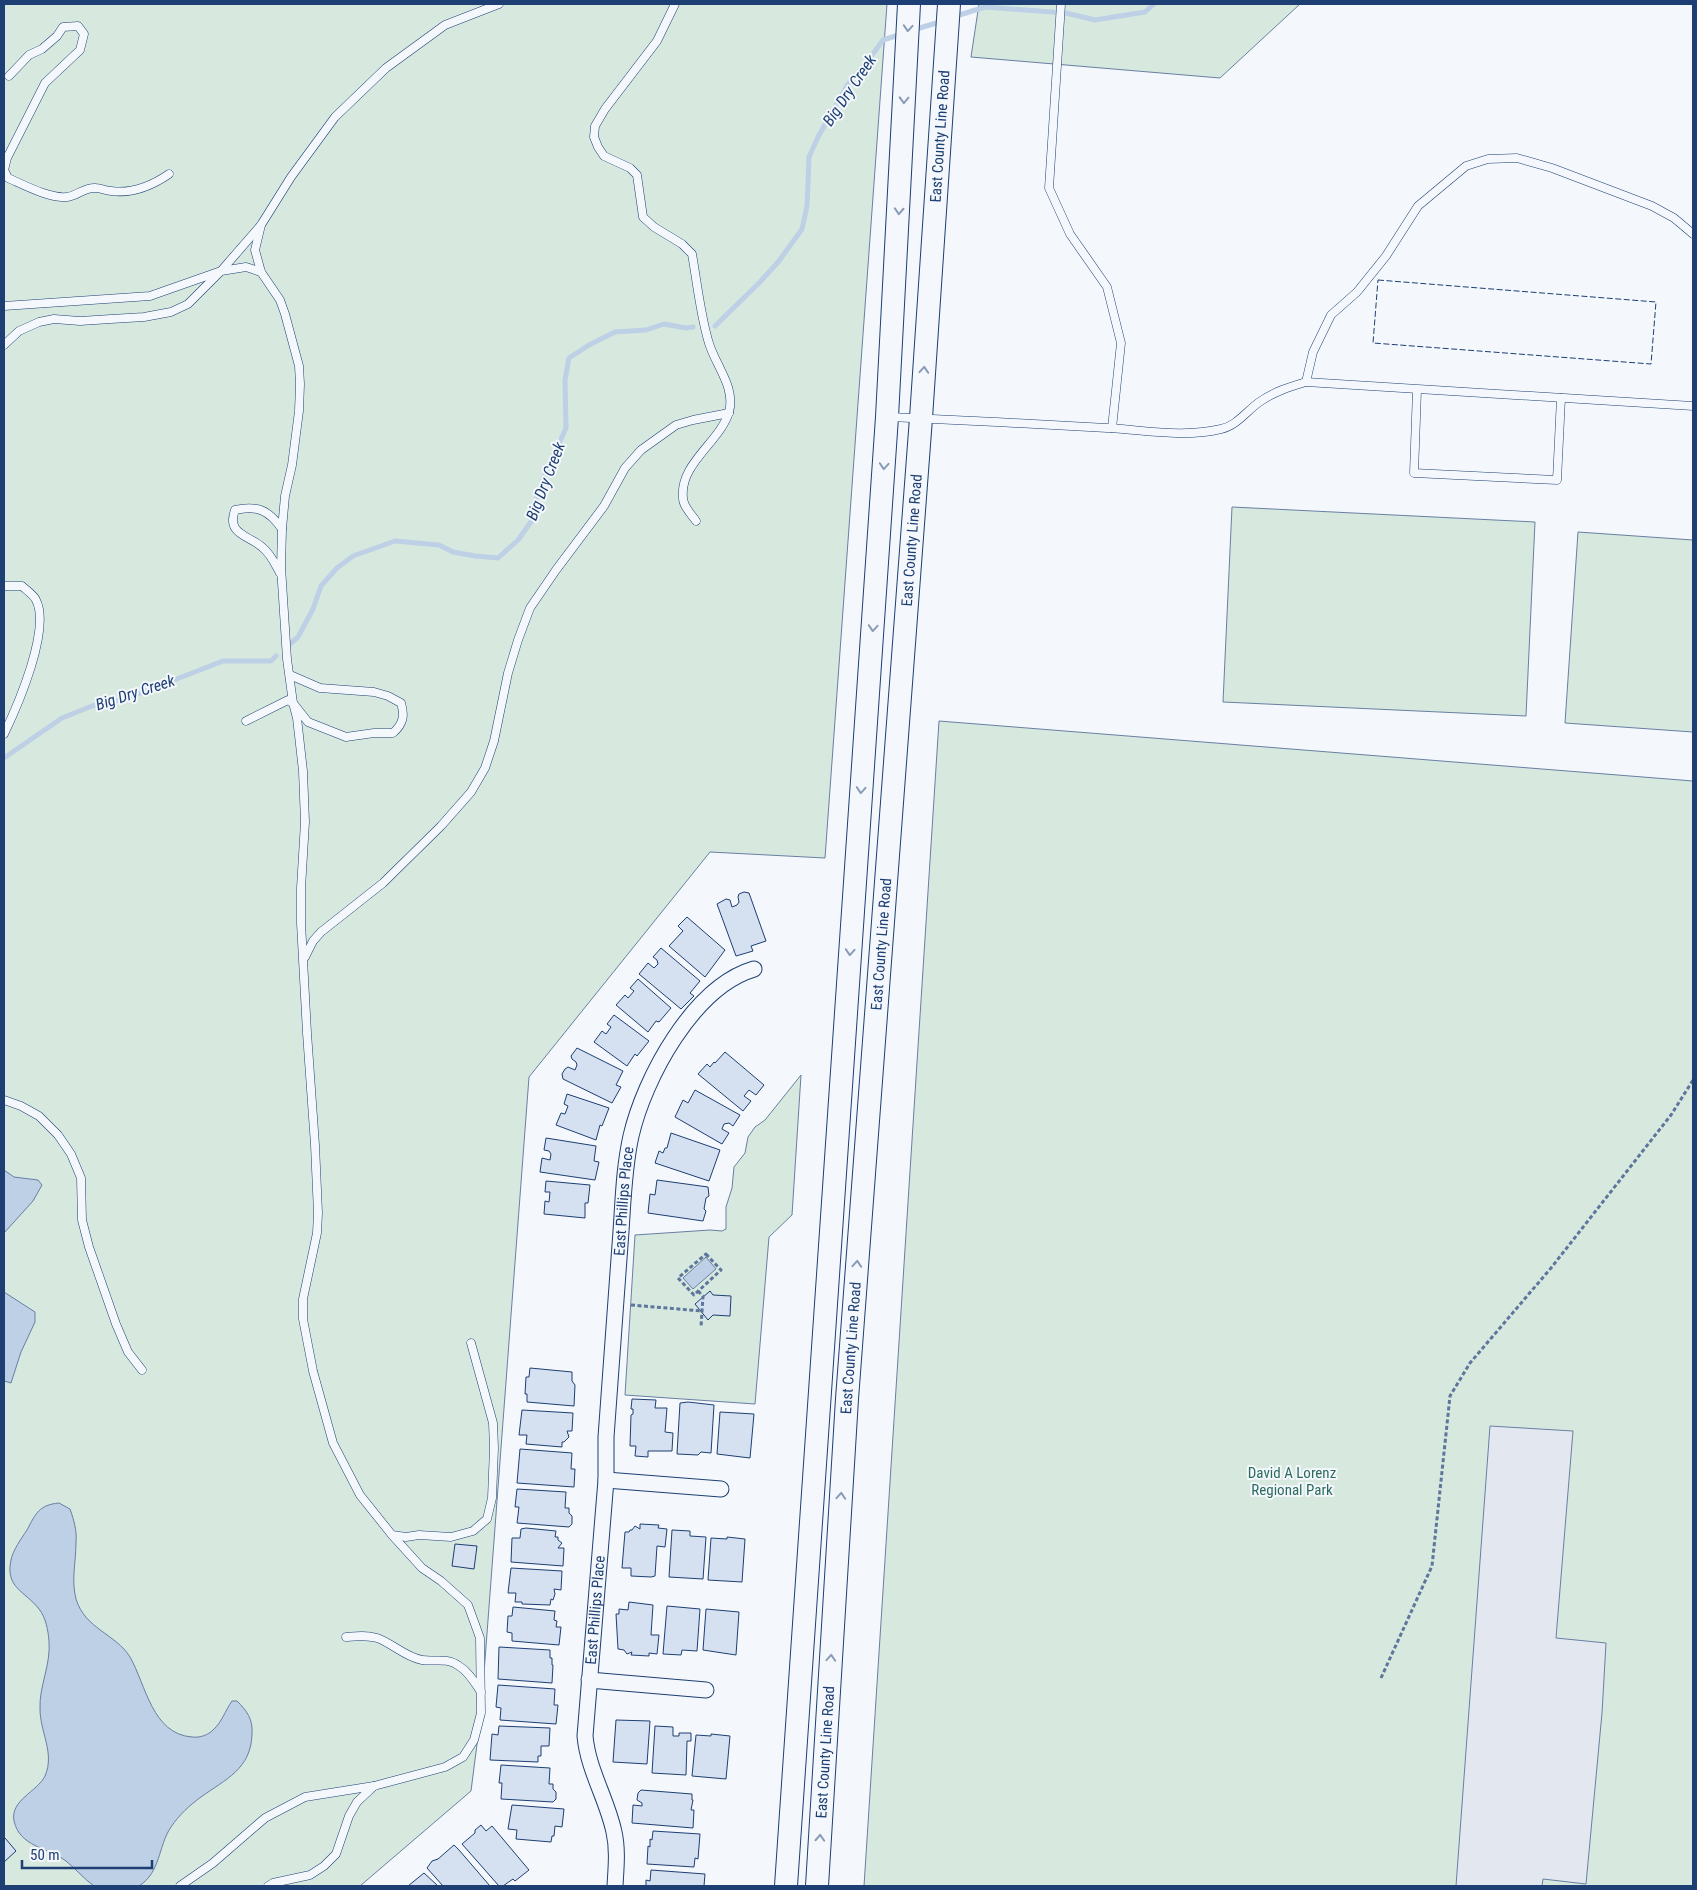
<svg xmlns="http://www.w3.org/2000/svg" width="1697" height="1890" font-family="'Roboto Condensed',sans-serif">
<rect width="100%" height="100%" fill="#f4f7fb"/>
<!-- green -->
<g fill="#d7e8df" stroke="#687fa3">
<path d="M4,4H887L825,858L710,852L529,1077L481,1713L471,1791L360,1886H4Z"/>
<path d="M979,4H1300L1220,78L971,57Z"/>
<path d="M1232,507L1535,522L1526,716L1223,702Z"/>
<path d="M1578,532L1693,540V732L1565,723Z"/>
<path d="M939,721L1693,781V1886H864Z"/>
<path d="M801,1075L792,1215L769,1237L755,1404L625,1395L635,1235L710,1230L722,1231L726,1229V1207L732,1188L734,1167L745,1153L748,1137L755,1127L765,1120Z"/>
</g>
<!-- parking -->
<path fill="#e3e8f0" stroke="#687fa3" d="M1490,1426L1573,1431L1556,1638L1606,1643L1602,1713L1586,1884L1543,1879L1542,1886H1456Z"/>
<!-- water -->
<g fill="#bed0e5" stroke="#687fa3">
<path d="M4,1170L14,1177L38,1180L42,1185L33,1201L4,1233Z"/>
<path d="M706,1257L716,1269L693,1289L683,1278Z"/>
<path d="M4,1292L35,1312V1322L21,1352L11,1383L4,1381Z"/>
<path d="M59,1503L70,1509C74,1520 77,1531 76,1542C76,1562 71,1580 76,1599C85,1629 116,1634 130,1657C146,1685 152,1734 192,1737C200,1738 208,1735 213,1730C222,1722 225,1711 232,1701H237C247,1711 253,1719 252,1734C251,1769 226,1779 201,1797C190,1805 179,1815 171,1827C158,1846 161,1872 139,1886H94C84,1879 76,1869 66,1861C47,1847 20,1847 14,1821C10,1800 37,1792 45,1776C55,1753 40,1732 40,1709C39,1686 51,1665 49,1641C48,1630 46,1618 39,1609C25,1591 5,1588 11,1560C13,1550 21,1539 27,1530C36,1513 39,1505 59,1503Z"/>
</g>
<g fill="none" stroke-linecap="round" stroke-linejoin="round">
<!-- stream -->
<g stroke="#bed0e5" stroke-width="5">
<path d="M953,17L985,7L1066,13L1095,20L1145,12L1154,4"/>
<path d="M913,30L943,21"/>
<path d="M715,326L760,282L779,261L802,229L807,206L809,157L818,137L848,84L865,65L883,40L902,34"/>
<path d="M291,643L298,637L313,609L321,586L337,568L353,556L395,541L439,545L453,552L475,556L498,558L518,540L533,519L535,502L544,477L566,428L565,380L569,358L589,345L615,332L646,330L664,324L686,328L693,327"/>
<path d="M4,758L62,718L92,706L125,699L223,661H271L276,656"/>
</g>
</g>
<!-- building -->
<g fill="#d5e0f0" stroke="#1d3f73">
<path d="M744,892L749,893L766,941L751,946L753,951L736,956L717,904L726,899L730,900L732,907L737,905L739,902L738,897L739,894Z"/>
<path d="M687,917L725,950L705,977L669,946L683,931L678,926Z"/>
<path d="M661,948L700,981L690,993L694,996L681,1009L639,974L648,963L654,968L658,964L657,960L653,957Z"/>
<path d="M638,979L671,1008L659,1022L656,1021L648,1032L616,1005L625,995L628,998L634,991L630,988Z"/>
<path d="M614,1015L649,1041L637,1056L635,1054L627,1066L594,1042L602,1031L606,1034L611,1027L607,1024Z"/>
<path d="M577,1048L623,1071L616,1085L621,1087L612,1103L563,1079L562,1074L565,1069L568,1067L575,1070L577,1065L576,1062L572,1059L571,1056Z"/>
<path d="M725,1052L764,1085L756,1095L749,1090L744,1096L751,1101L743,1111L698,1074L707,1064L710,1067L714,1062L715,1063Z"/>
<path d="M695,1090L740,1115L733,1126L729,1123L724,1124L722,1129L729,1133L722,1144L675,1117L683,1100L688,1103Z"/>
<path d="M567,1094L609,1108L602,1126L600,1125L596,1140L556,1125L561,1113L565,1114L568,1106L564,1104Z"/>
<path d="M671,1133L720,1150L709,1181L655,1163L659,1151L663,1153L665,1148H667Z"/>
<path d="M546,1138L596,1146L594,1161L599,1162L595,1180L540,1172L542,1158L550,1160L551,1154L549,1151L544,1150Z"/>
<path d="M657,1180L708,1187L709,1196L706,1198L704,1209L706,1211L703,1221L648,1213L650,1194L655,1195Z"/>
<path d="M546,1181L590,1185L588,1203H585V1218L544,1214L545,1201L549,1202L550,1192H545Z"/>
<path d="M710,1291L713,1295L731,1296L730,1316L713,1315L708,1320L695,1304Z"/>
<path d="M530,1368L572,1372V1381L575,1385L574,1406L527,1402V1394H525L526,1377H529Z"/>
<path d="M632,1399L656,1400L655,1408H667L665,1432L673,1433L672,1451H648V1457L635,1456L636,1446H630L631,1415L633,1414V1409H631Z"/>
<path d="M688,1402L714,1405L711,1453L701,1452L698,1455L677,1454L680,1403Z"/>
<path d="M522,1410L573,1413L572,1431H567L569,1437L564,1442H562V1447L526,1444L527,1435H519Z"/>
<path d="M720,1412L754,1414L750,1458L717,1454Z"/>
<path d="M520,1449L572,1453L571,1469H575L574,1487L517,1483Z"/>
<path d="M517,1489L566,1492L565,1508H569V1513L572,1516V1524L569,1527L517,1523L519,1507H515Z"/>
<path d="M640,1524L659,1525L658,1528L667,1529L665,1547L657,1546L655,1576L651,1577L631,1576V1568H622L625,1532H629L630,1530H632L635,1526L640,1529Z"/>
<path d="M526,1528L556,1531L555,1537H558V1540L562,1543L558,1548H564L563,1566L511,1562L512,1538H520L521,1529Z"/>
<path d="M672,1530L690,1531V1536L706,1537L703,1579L669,1577Z"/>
<path d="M727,1537L745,1539L742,1582L708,1580L711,1538L727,1539Z"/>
<path d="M455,1544L477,1546L474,1569L452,1566Z"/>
<path d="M511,1568L562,1571L561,1590L554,1589L555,1594L553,1600L551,1599L550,1605L522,1604V1602H515L516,1593H508Z"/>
<path d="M629,1602L653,1605L651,1635H659L657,1654L649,1653V1656L631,1655L632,1652L627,1654L624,1650L618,1649L616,1614H619V1609L628,1610Z"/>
<path d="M667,1606L700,1609L697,1651L682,1650L681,1655L663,1654Z"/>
<path d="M513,1607L555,1611L554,1620L557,1621L556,1627H561L559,1645L512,1641V1633L507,1632L508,1616H512Z"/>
<path d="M706,1609L739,1612L736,1655L703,1650Z"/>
<path d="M499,1647L550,1650V1658H552V1665H553L552,1683L498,1679Z"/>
<path d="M498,1685L555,1689L554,1705H558L556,1724L500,1720L501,1708L496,1707Z"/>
<path d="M616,1720L650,1721L647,1764L613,1762Z"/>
<path d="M499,1726L550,1728L549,1746H541V1756H538V1762L490,1760L492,1734L498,1735Z"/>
<path d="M655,1726L673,1727V1736H679V1733H691V1741H687L686,1775L652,1773Z"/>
<path d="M711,1734L730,1736L726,1779L692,1776L696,1735L711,1736Z"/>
<path d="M501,1765L550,1768L549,1784H553V1789L556,1792V1799L553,1802L501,1799L502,1783H499Z"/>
<path d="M641,1790L692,1794V1800H693L691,1810H694L693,1828L632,1823L633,1805L642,1806V1803L637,1800L638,1793Z"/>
<path d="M512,1805L564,1809L562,1827L555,1826L554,1836H552L551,1842L516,1839L517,1830L508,1829Z"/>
<path d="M481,1825L486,1831L492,1826L529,1870L515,1881L513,1879L503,1886H499L462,1844L475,1833V1830Z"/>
<path d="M653,1831L700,1834L698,1859L695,1858L694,1867L647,1864L648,1846L650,1847V1839L652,1840Z"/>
<path d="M5,1838L16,1851L4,1862V1839Z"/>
<path d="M454,1845L459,1850L490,1886H443L427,1868L432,1861L438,1859Z"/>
<path d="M651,1870L705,1874L704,1886H646V1880L650,1881Z"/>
<path d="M424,1873L438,1886H408Z"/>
</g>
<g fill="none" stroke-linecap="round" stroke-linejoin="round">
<!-- service casing -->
<g stroke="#1d3f73" stroke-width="9">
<g id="service">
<path d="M675,4L657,41L605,109L595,126L594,137L598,147L604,156L630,168L637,175L643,217L654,227L682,244L692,254C697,282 700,312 708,340C714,364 736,386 729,412C720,442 679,464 683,498C683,506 691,514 696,521"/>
<path d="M1061,4L1049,188L1070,234L1107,287L1121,343L1112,428"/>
<path d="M9,76L29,55L42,49L57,36L63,27L78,26L84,34L80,50L45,83L7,158L4,170L8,178C24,185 50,199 67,197C77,196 84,187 96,188C101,188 106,191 111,191C132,194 153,185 169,174"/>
<path d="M261,225L255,250L261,272L280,300L285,314L299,366L300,384L299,411L292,465L285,496L282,529L281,567L287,659L293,703L297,718L303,771L305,822L301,888V923L307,1033L315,1145L318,1213L317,1233L303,1299V1319L313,1371L333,1443L360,1495L392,1535L406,1537L419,1535L451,1537L473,1531L487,1519L492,1498L494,1448L493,1423L471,1343"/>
<path d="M4,306L150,296L221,271L261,225L291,177L335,117L386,68L445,25L499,4"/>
<path d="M4,345L19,331L39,322L54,319L80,321L111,319L144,317L171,312L188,304L221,271L246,267L261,272"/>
<path d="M1306,382L1313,352L1331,315L1357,292L1386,256L1418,206L1466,166L1488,159L1517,158L1552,168L1652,206L1674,218L1693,234"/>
<path d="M1417,390L1414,473L1557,480L1561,398"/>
<path d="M890,417C962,420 1035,424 1107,428C1145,430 1183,438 1221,429C1236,426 1246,412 1258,403C1273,392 1289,387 1306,382L1693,406"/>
<path d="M280,573C275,564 271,554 262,547C248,535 226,534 235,510C257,505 269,510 282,529"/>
<path d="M4,586H22C26,590 34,595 36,600C51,629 18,705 4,734"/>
<path d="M246,721L288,700L293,703L308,722L346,737L374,733H393C403,724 405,716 401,703L388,696L374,692L320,688L290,675"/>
<path d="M305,957L313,941L321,932L383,883L441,826L471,792L485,768L494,741L508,673L518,640L530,608L556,570L604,506L625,468L641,450L676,425L693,420L729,413"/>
<path d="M4,1100L21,1106L39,1116L58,1135L71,1154L81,1178L82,1220L89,1247L116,1324L128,1352L142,1370"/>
<path d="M346,1637C357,1636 367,1635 377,1638C392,1643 405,1657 422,1660C435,1662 447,1657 459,1666C469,1672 475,1683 481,1692"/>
<path d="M180,1886L213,1863L265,1818L305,1797L374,1786"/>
<path d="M268,1886L273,1883L310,1875L324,1866L336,1854L349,1816L357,1802L374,1786L445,1767L463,1757L474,1740L481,1713L480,1638L468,1605L441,1581L422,1568L392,1535"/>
</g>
</g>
<!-- minor casing -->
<g stroke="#1d3f73" stroke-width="17">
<g id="minor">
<path d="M606,1480L721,1489"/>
<path d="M589,1680L706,1690"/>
<path id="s1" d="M615,1886C616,1868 618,1850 614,1832C607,1799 588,1770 585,1736L606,1480V1437C611,1373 615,1309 620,1245C623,1209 623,1172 631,1136C644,1079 693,987 754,969"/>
</g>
</g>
<!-- secondary casing -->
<g stroke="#1d3f73" stroke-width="24">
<g id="secondary">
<path d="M786,1886L887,417L909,4"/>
<path id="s2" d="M817,1886L847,1399L921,418L949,4"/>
</g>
</g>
<!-- path -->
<g stroke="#5e769c" stroke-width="3" stroke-dasharray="4 2.5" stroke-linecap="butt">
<path d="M706,1254L721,1270L694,1295L678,1278Z"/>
<path d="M698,1291L703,1296L701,1327"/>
<path d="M631,1305L702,1311"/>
<path d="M1381,1678L1432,1566L1450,1396L1470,1363L1551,1268L1671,1115L1693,1080"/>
</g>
<!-- service -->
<use href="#service" stroke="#f4f7fb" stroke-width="8"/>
<!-- minor -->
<use href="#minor" stroke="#f4f7fb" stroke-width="15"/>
<!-- secondary -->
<use href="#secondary" stroke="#f4f7fb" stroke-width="22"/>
<!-- fence -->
<path stroke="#1d3f73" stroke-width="1" stroke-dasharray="6 2.5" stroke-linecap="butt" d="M1378,280L1656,302L1651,364L1373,343Z"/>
</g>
<!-- one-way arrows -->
<defs><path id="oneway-chevron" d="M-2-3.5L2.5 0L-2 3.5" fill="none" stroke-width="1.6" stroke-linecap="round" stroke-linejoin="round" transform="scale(1.25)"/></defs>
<g stroke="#889bb7">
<use href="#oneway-chevron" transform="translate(908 28) rotate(94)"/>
<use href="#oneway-chevron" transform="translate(904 100) rotate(92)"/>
<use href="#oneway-chevron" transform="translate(899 211) rotate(93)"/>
<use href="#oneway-chevron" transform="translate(924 370) rotate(-86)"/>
<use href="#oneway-chevron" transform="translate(884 466) rotate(94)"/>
<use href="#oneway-chevron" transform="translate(873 628) rotate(94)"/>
<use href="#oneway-chevron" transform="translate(861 790) rotate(94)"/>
<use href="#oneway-chevron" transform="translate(850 952) rotate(94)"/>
<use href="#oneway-chevron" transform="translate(857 1264) rotate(-86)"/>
<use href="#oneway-chevron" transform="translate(841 1496) rotate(-86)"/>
<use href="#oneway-chevron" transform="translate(831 1658) rotate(-86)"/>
<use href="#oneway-chevron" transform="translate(820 1838) rotate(-87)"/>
</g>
<g text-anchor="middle" stroke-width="4" stroke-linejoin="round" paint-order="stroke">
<!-- street labels -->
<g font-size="15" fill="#1d3f73" stroke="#f4f7fb">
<text dy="5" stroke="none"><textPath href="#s2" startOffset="1754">East County Line Road</textPath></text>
<text dy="5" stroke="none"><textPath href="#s2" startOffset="1349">East County Line Road</textPath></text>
<text dy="5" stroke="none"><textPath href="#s2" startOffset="944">East County Line Road</textPath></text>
<text dy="5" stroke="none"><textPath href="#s1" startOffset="691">East Phillips Place</textPath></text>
<text dy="5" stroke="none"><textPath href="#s2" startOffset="539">East County Line Road</textPath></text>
<text dy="5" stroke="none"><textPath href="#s1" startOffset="281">East Phillips Place</textPath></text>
<text dy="5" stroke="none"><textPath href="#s2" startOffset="134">East County Line Road</textPath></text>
</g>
<!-- park labels -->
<g font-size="15" fill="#2c6c60" stroke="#f4f7fb">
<text x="1292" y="1478">David A Lorenz<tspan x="1292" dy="17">Regional Park</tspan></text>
</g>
<!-- water labels -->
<g font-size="16" font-style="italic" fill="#1d3f73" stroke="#f4f7fb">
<text transform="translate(849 90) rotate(-56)" y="6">Big Dry Creek</text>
<text transform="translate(545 481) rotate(-69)" y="6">Big Dry Creek</text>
<text transform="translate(135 692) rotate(-18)" y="6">Big Dry Creek</text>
</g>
</g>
<!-- border -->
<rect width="1697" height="1890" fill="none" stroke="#1d3f73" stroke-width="10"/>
<!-- scale -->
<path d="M22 1860v8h130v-8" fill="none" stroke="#1d3f73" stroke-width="2.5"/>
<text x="30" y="1860" font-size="15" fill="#1d3f73" stroke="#f4f7fb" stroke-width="4" paint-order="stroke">50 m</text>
</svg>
